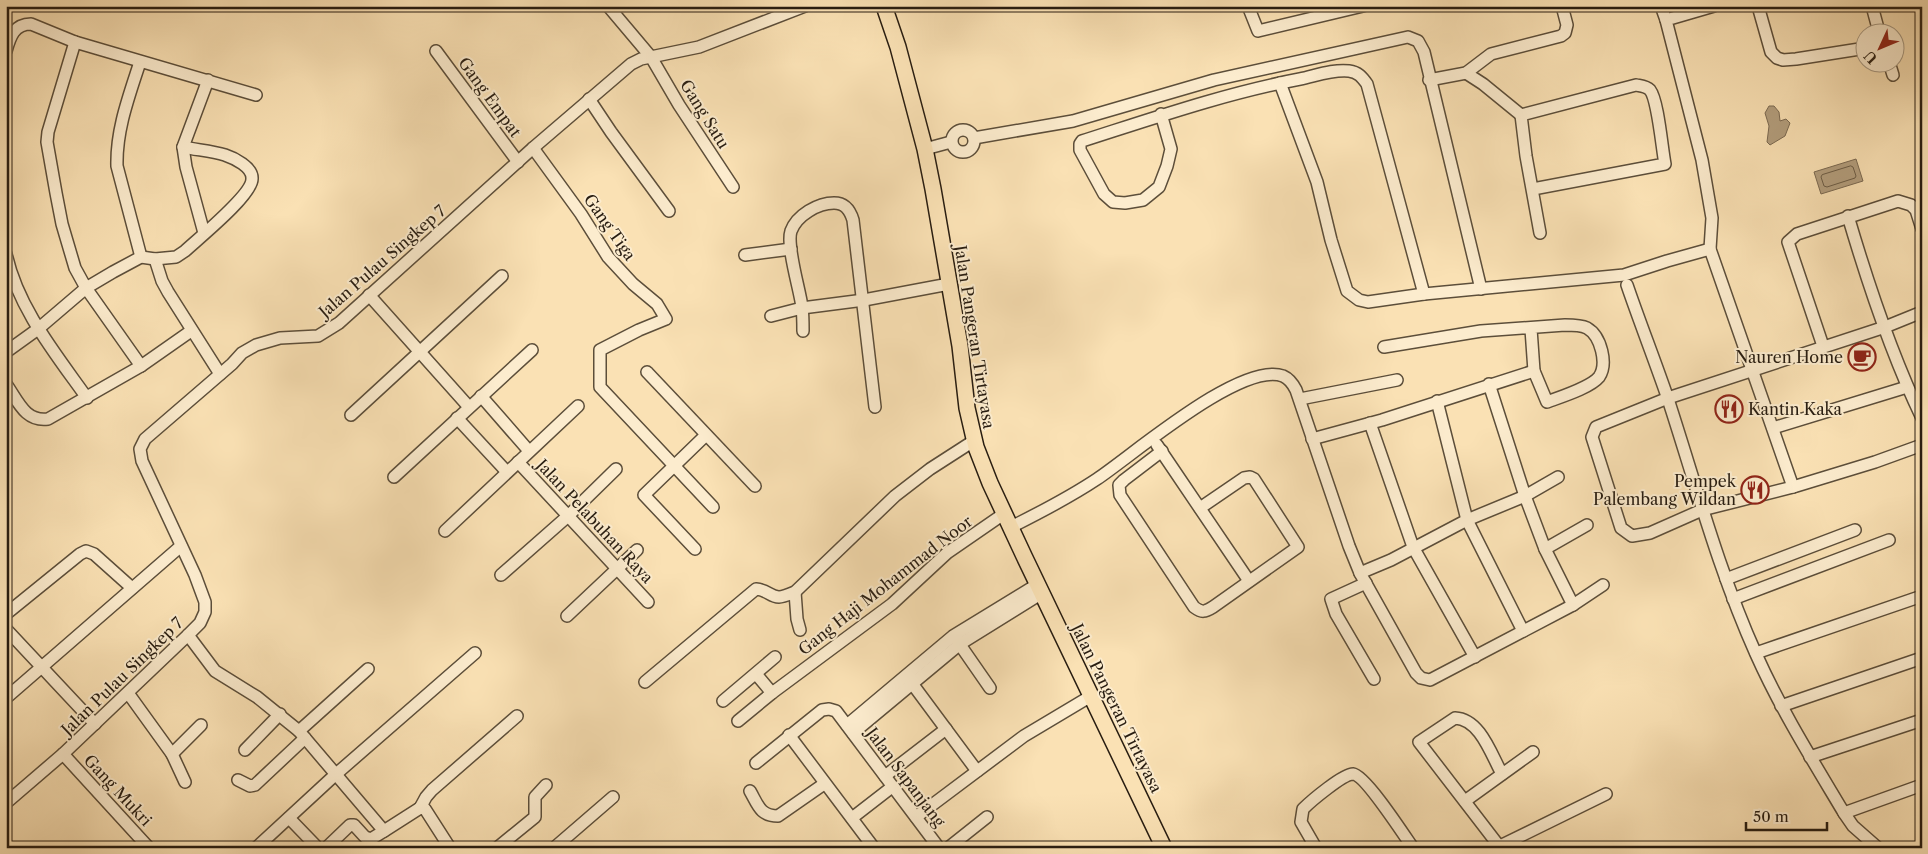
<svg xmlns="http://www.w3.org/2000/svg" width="1928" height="854" font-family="'Libre Caslon Text',serif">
<rect width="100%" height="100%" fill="#fae1b4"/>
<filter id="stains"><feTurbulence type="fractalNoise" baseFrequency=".004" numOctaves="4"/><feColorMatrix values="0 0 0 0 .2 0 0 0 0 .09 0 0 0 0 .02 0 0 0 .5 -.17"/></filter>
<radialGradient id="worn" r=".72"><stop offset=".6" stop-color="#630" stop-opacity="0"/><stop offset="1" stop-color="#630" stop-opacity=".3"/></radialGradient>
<!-- water -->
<g fill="#b39e7d" stroke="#7b6a52">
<path d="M1769,106H1774L1779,112L1780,121L1786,119L1790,123L1785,136L1770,145L1767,142L1769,126L1765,113Z"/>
<path d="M1856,159L1863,181L1821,194L1814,172Z"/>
</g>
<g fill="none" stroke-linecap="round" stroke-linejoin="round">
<!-- shore -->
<path stroke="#6e5e47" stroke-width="1" d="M1851,166L1853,167L1856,176L1855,178L1827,187L1824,186L1821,177L1822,175Z"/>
<!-- minor casing -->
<g stroke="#5c4e3a" stroke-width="14">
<g id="minor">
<path d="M608,6L651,57L679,105L733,187"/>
<path d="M1248,6L1258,31L1363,6"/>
<path d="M1661,6L1666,20"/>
<path d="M1714,6L1666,20L1702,160L1712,218L1710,249L1793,487"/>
<path d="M1758,6L1771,52L1777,58L1783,60L1796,59L1866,48"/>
<path d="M1872,6L1879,32"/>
<path d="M75,42L48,132L47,142L56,193L62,224L75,268L86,288L141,366"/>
<path d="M6,51C10,37 14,24 31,24L75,42L256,95"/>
<path d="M436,51L518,162"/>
<path d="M140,62C129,96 116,130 117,166L141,257"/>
<path d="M1889,62L1893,75"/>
<path d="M1466,73L1483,84L1521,115"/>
<path d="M1429,80L1466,73L1491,54L1561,36L1565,33L1567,25L1562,6"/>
<path d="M1280,83L1317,182L1331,240L1347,291L1359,300L1368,302L1424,294L1624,275L1667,261L1710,249"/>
<path d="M589,99L611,132L669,211"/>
<path d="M1161,114L1171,149L1167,166L1159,187L1143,200L1125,203L1113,202L1104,194L1080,150V144L1082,141C1154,118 1226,93 1300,79C1315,76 1333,69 1349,71C1358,72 1362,77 1367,84L1424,294"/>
<circle cx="963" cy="141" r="11"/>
<path d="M974,138L1073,121L1214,80L1408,37L1418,41L1424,52L1481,289"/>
<path d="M533,148L581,214L608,257L633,284L657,304L666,319L639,330L600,350V387L713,507"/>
<path d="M925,149L951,142"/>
<path d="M1533,189L1665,164C1662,149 1658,100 1650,90C1646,86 1641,86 1636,85L1521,115L1526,156L1540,233"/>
<path d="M1848,216C1868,284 1891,354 1922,418"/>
<path d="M204,233L186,167L183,147L208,80"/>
<path d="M6,254C18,308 55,353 87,398"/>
<path d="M745,255L791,249"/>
<path d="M155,259L162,281L168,292L220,374"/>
<path d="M1627,285C1640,323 1655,361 1668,399C1696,485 1719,572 1756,654C1781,710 1813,761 1844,813L1853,826L1878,848"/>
<path d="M369,295L469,407"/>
<path d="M1922,312L1885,327L1668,398L1596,427L1592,437L1621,528L1632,536L1650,533L1702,510L1793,487L1875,462L1922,445"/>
<path d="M771,316L802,308L864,300L949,284"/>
<path d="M803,331C803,323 803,315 802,307C800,290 786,246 791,231C797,215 818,203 834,203C845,203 850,210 853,220L875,407"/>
<path d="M1823,346L1788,242L1797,234L1898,201L1911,205L1916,210L1922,229"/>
<path d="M1384,347L1481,331L1565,325C1572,325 1581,325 1587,328C1601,336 1608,364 1599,377C1590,388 1560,397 1547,402L1534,371L1531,329"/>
<path d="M6,352L38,329L86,288L113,272L141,257L155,259L176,257L185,251C199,238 252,195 252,179C253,167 234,158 225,155C212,151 197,150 183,147"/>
<path d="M647,372L755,486"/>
<path d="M6,384C18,401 25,422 48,419L141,366L191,331"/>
<path d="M1489,384L1525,496L1545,549L1573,605"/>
<path d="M481,396L529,451"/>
<path d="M1300,399L1397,380"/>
<path d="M1437,401L1467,520L1523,631"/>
<path d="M351,415L502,276"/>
<path d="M457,418L507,472"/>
<path d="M1370,423L1413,547L1475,657"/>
<path d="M1773,428L1907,387"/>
<path d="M1312,439L1382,420L1534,371"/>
<path d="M1157,445L1249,581"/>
<path d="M1162,451L1124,480L1119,485L1120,495L1194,607C1202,613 1205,612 1213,607L1298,547L1254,479L1250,477L1244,478L1200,508"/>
<path d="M518,462L648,602"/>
<path d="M394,477L532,350"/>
<path d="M1011,527C1041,512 1070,497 1097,479C1133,455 1241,361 1283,376C1290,379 1293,384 1296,390L1349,546L1360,573L1416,673L1421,678L1430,680L1573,605L1603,585"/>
<path d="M445,531L578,406"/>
<path d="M695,549L644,495L706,435"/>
<path d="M1545,549L1587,525"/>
<path d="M1360,573L1391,560L1467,520L1525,496L1558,477"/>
<path d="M501,575L568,516L616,469"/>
<path d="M1726,579L1855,530"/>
<path d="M1366,583L1331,599L1336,614L1374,679"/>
<path d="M795,592L797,619L800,630"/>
<path d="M1733,599L1889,540"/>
<path d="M6,614L80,554L86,551L94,554L132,588"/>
<path d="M567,616L637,550"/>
<path d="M6,629L95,724"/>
<path d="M188,635L215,671L257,697L299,731L384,831L420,808L425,809L450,848"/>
<path d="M956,639L990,688"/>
<path d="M1756,653L1922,596"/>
<path d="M756,674L772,693"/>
<path d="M908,678L977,771"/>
<path d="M645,682L756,589C768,590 770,597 779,597C783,597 790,594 795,592L895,496L930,469L975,440"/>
<path d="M128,693L172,754L185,782"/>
<path d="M6,698L181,546"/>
<path d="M723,701L775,657"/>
<path d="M1781,706L1922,658"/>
<path d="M738,721L772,693L892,604L947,553L1005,513"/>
<path d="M847,725L953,636L1038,584"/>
<path d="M299,731L368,669"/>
<path d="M853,733L960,644L1042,593"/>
<path d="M789,735L874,848"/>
<path d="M245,750L280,714"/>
<path d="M63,754L149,848"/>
<path d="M172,754L201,725"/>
<path d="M1810,757L1922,720"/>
<path d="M756,763L822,710L829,709L836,711L939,848"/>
<path d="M885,776L946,729"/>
<path d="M238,780L250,786L255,785L305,738"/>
<path d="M750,791C758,805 760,816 778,816L824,784"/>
<path d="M1465,801L1533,752"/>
<path d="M6,803L63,754L188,635L200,623L205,612V602L195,575L142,461L140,449L145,439L232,364L242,353L256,345L280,338L318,336L339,323L533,148L631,64L641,59L699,47L805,6"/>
<path d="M420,808L426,797L432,790L517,716"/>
<path d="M1844,813L1922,785"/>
<path d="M916,817L1024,736L1091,696"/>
<path d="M289,818L318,848"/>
<path d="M852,818L892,787"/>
<path d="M1499,846L1419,742L1455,718C1480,719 1491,754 1502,774"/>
<path d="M256,848L335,775L475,653"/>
<path d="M326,848L350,825H354L365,837L371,839L384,831"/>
<path d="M497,848L535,817V797L546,785"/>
<path d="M554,848L613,797"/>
<path d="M948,848L987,817"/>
<path d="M1316,848L1301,822L1303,809C1311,801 1343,774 1353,774C1365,775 1404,835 1413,848"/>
<path d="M1496,848L1606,794"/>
</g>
</g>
<!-- major casing -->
<g stroke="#281d11" stroke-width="18">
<path id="major" d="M884,6L898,47L925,149L933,189L960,346L967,408L976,447L990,483L1024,556L1164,848"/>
</g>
<!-- minor -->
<use href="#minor" stroke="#fcecce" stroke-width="11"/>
<!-- major -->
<use href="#major" stroke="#fae1b4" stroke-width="15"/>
</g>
<!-- icons -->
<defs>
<g id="cafe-ring" transform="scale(1.4375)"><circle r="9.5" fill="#fcecce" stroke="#8f2418" stroke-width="1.5"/><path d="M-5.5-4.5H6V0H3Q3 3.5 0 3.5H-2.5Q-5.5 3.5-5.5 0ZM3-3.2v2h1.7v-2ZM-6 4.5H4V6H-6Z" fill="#8f2418"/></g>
<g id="restaurant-ring" transform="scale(1.4375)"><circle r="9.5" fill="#fcecce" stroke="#8f2418" stroke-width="1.5"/><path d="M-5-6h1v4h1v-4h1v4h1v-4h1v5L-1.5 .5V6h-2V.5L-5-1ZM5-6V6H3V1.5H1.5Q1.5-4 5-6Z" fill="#8f2418"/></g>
</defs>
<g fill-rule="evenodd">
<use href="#cafe-ring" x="1862" y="357"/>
<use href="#restaurant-ring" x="1729" y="409"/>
<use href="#restaurant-ring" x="1755" y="490"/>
</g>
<g text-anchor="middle" stroke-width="4" stroke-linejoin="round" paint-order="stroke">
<!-- street labels -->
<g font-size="16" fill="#281d11" stroke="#fcecce">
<text transform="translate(490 97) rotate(54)" y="6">Gang Empat</text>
<text transform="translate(705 114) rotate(58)" y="6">Gang Satu</text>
<text transform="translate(610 227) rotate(55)" y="6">Gang Tiga</text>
<text transform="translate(382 261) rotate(-41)" y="6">Jalan Pulau Singkep 7</text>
<text transform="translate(975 337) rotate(81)" y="6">Jalan Pangeran Tirtayasa</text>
<text transform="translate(595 521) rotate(47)" y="6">Jalan Pelabuhan Raya</text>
<text transform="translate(885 585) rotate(-38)" y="6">Gang Haji Mohammad Noor</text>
<text transform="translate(122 676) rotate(-44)" y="6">Jalan Pulau Singkep 7</text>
<text transform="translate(1117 708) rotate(64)" y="6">Jalan Pangeran Tirtayasa</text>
<text transform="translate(906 777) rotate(53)" y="6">Jalan Sapanjang</text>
<text transform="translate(118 790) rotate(47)" y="6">Gang Mukri</text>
</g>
<!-- poi labels -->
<g font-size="16" fill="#281d11" stroke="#fcecce" text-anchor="end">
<text x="1843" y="363">Nauren Home</text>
<text x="1748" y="415" text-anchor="start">Kantin Kaka</text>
<text x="1736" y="487">Pempek<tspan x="1736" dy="18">Palembang Wildan</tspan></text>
</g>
</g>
<!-- margin -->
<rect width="1928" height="854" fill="none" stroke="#fae1b4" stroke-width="25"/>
<rect x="8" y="8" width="1913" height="839" fill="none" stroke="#281d11" stroke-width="2.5"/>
<rect x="12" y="12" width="1903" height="829" fill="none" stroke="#281d11"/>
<!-- north arrow -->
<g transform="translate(1880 48) rotate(226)"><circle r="24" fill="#fcecce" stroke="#a79982"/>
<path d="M0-4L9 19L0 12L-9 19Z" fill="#8f2418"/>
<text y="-8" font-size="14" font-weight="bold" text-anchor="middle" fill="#281d11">U</text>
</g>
<!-- scale -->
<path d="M1746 822v8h81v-8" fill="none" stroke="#281d11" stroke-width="2.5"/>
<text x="1753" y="822" font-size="15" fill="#281d11" stroke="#fcecce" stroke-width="4" paint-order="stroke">50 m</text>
<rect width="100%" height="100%" filter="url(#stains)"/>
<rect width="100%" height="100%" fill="url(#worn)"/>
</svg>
